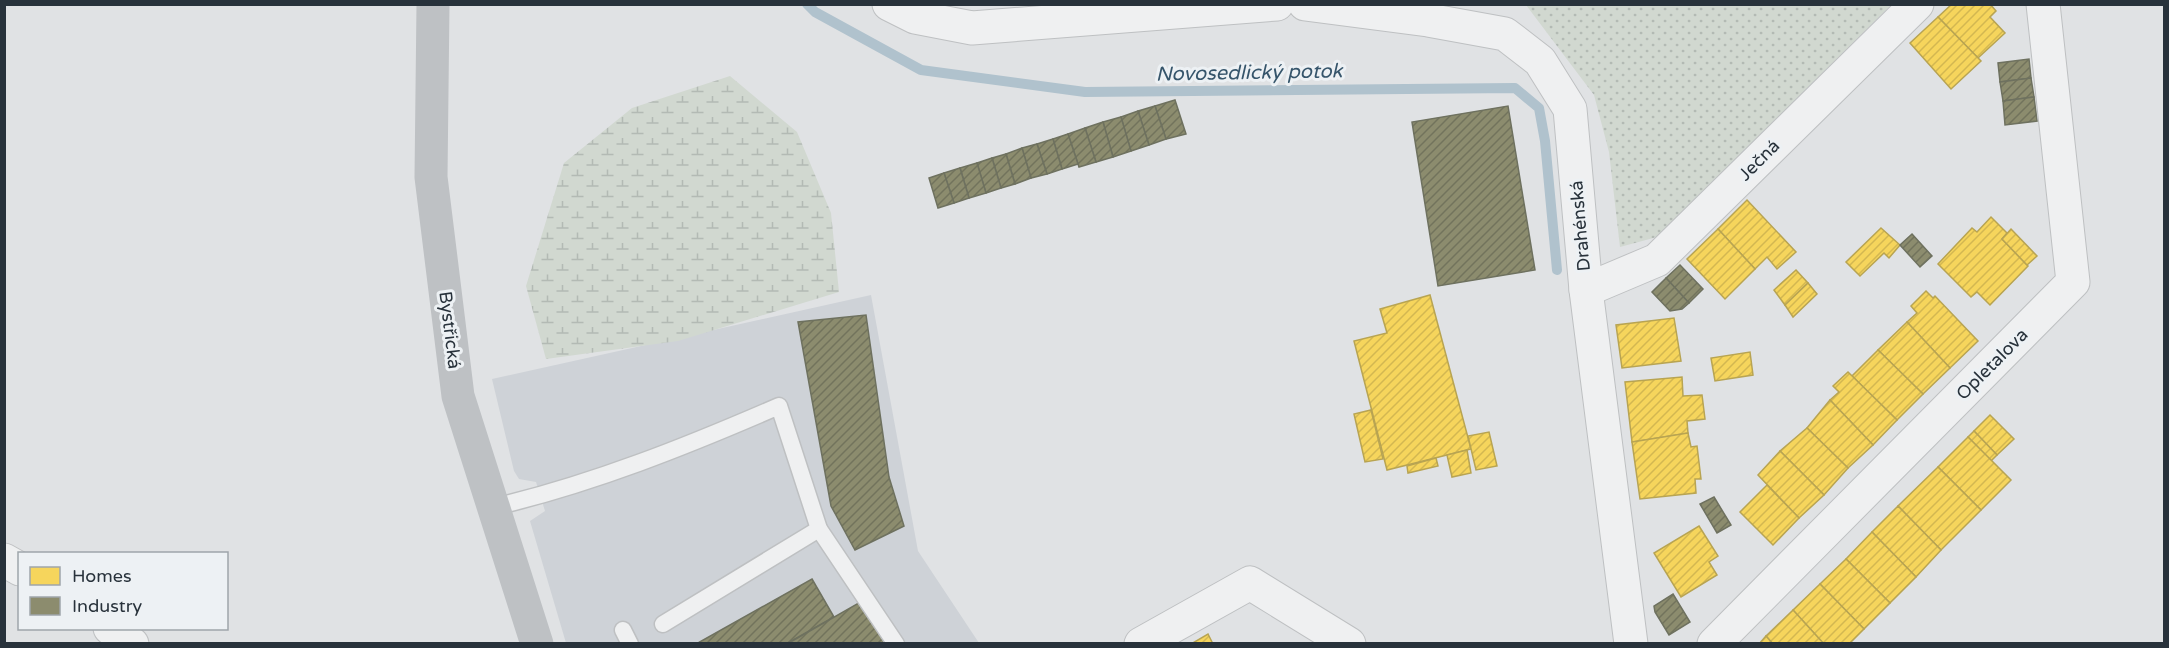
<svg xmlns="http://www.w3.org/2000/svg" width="2169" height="648" font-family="'Varela Round',sans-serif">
<defs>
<pattern id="grass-dots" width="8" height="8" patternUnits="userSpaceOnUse" patternTransform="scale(1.5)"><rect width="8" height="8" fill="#d1d8d0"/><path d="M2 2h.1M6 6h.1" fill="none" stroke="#b3bab4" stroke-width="1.8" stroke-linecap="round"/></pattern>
<pattern id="wetland-marsh" width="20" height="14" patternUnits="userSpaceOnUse" patternTransform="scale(1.5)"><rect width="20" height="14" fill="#d1d8d0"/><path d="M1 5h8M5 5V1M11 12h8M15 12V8" fill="none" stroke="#b3bab4"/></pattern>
<pattern id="homes-hatch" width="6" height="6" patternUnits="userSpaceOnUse" patternTransform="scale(1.5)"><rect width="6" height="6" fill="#f6d55c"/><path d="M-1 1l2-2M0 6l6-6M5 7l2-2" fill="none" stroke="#d3b751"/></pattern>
<pattern id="industry-hatch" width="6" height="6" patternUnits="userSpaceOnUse" patternTransform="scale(1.5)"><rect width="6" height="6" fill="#8c8c6e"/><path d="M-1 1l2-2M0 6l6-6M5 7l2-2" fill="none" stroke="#72735c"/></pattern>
</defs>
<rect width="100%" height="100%" fill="#e0e2e4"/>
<!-- built -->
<path fill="#ced2d7" d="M871,295L918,551L979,643H566L530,521L545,511L536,482L519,479L514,471L492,379Z"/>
<!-- grass -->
<path fill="url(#grass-dots)" d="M1526,5H1891L1657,237L1620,247L1609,152L1594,95Z"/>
<!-- wetland -->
<path fill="url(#wetland-marsh)" d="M730,76L797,132L831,213L839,292L678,341L546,359L526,286L564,163L632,108Z"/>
<!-- homes -->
<g fill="url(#homes-hatch)" stroke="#b8a452" stroke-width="1.5">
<path d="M1952,4H1990L1996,11L1990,17L2005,33L1978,58L1938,17Z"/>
<path d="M1938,17L1981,61L1951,89L1910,43Z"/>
<path d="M1747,200L1796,252L1777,269L1767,257L1755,269L1718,229Z"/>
<path d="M1991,217L2007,233L2002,239L2028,266L1990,305L1977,292L1971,297L1938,264L1972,228L1977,232Z"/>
<path d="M1881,228L1900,245L1889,258L1884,253L1860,276L1846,262Z"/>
<path d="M1718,229L1755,269L1725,299L1687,259Z"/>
<path d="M2011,229L2037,256L2027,265L2002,239Z"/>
<path d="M1796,270L1808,283L1785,305L1774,290Z"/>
<path d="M1808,283L1817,294L1793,317L1785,305Z"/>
<path d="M1926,291L1933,298L1935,296L1978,341L1950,368L1907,322L1917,313L1911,306Z"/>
<path d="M1430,295L1471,449L1387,470L1354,341L1387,333L1380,309Z"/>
<path d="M1674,318L1681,361L1622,368L1616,325Z"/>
<path d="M1907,322L1950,368L1923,394L1878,350Z"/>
<path d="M1878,350L1923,394L1897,420L1852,376Z"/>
<path d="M1750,352L1753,375L1715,381L1711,358Z"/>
<path d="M1848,372L1897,420L1873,445L1830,400L1839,392L1833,386Z"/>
<path d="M1682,377L1683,396L1702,395L1705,419L1687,421L1688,433L1632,442L1625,382Z"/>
<path d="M1830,400L1873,445L1848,468L1807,428Z"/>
<path d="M1371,410L1383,459L1365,462L1354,414Z"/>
<path d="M1990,415L2014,439L1997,455L1974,431Z"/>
<path d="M1807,428L1848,468L1824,495L1780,451Z"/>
<path d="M1974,431L1997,455L1991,461L1968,437Z"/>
<path d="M1489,432L1497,466L1476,470L1468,436Z"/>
<path d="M1688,433L1691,447L1697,446L1701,479H1695L1696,493L1640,499L1632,442Z"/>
<path d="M1968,437L2011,480L1981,510L1938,467Z"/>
<path d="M1467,450L1471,473L1452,477L1447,455Z"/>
<path d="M1780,451L1824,495L1799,518L1758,475Z"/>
<path d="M1436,458L1438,466L1408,473L1407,466Z"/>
<path d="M1938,467L1981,510L1941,550L1898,506Z"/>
<path d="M1767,485L1799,518L1773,545L1740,512Z"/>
<path d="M1898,506L1941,550L1916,577L1872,532Z"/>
<path d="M1699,526L1718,556L1709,562L1717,575L1681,597L1654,553Z"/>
<path d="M1872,532L1916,577L1890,603L1846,559Z"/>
<path d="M1846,559L1890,603L1864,629L1820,584Z"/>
<path d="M1820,584L1864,629L1849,644H1824L1793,610Z"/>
<path d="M1793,610L1824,644H1773L1766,636Z"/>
<path d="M1208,634L1213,644H1191Z"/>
<path d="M1766,636L1773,644H1759Z"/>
</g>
<!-- industry -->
<g fill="url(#industry-hatch)" stroke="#6e715f" stroke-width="1.5">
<path d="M2029,59L2031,78L2000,82L1998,63Z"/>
<path d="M2031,78L2034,97L2003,101L2000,82Z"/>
<path d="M2034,97L2037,121L2005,125L2003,101Z"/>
<path d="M1175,100L1186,134L1166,139L1155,106Z"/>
<path d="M1155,106L1166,139L1149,145L1138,111Z"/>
<path d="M1508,106L1535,270L1438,286L1412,122Z"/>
<path d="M1138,111L1149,145L1131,151L1121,117Z"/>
<path d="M1121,117L1131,151L1113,157L1103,122Z"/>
<path d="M1103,122L1113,157L1096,162L1085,128Z"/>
<path d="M1085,128L1096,162L1079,167L1068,134Z"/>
<path d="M1068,134L1078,164L1062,169L1053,139Z"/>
<path d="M1053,139L1062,169L1047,174L1037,144Z"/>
<path d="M1037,144L1047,174L1031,178L1022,148Z"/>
<path d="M1022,148L1031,178L1015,184L1006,154Z"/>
<path d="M1006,154L1015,184L1001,188L992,158Z"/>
<path d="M992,158L1001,188L986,193L977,163Z"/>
<path d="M977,163L986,193L969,198L960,168Z"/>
<path d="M960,168L969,198L954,203L944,173Z"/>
<path d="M944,173L954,203L938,208L929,178Z"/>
<path d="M1912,234L1932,256L1920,267L1900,245Z"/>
<path d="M1680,265L1703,289L1689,303L1666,278Z"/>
<path d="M1666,278L1689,303L1682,309L1670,311L1652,292Z"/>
<path d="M866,315L889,477L904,526L855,550L831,506L798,322Z"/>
<path d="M1714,497L1731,525L1717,533L1700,504Z"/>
<path d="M812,579L834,617L786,644H696Z"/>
<path d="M1673,594L1690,622L1669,635L1655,612L1654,606Z"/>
<path d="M861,601L885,644H787L859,603Z"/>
</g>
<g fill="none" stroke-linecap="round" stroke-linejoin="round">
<!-- stream -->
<path stroke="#b0c2cd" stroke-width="10" d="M807,4L815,12L921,70L1085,92L1515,88L1539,108L1545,141L1557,270"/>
<!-- lane casing -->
<g stroke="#bec0c2" stroke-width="19">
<g id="lane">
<path d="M494,507C592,484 687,446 779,406L819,529L896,644"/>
<path d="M663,624L819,529"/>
<path d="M623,630L630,644"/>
</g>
</g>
<!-- street casing -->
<g stroke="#bec0c2" stroke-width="35">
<g id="street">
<path d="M889,4L915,17L972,28L1277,4"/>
<path d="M1305,4L1428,20L1505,34L1540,61L1570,109L1586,290L1631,644"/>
<path d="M1586,290L1657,260L1917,4"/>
<path d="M4,560L20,569"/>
<path d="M110,628L132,644"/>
<path d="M1141,644L1250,583L1349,644"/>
<path d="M1714,644L2073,282L2043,4"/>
</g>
</g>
<!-- lane -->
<use href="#lane" stroke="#eff0f1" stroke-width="16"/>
<!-- street -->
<use href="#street" stroke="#eff0f1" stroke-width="33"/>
<!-- secondary -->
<path stroke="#bec1c4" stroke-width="33" d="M433,4L431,177L458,396L537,644"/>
</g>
<g text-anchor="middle" stroke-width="6" stroke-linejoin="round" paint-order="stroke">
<!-- street labels -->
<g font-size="18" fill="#28323b" stroke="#edf1f4">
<text transform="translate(1759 160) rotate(-45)" y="6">Ječná</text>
<text transform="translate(1580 226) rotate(-95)" y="6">Drahénská</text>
<text transform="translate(450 330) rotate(83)" y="6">Bystřická</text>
<text transform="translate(1992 364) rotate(-45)" y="6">Opletalova</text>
</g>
<!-- water labels -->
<g font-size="20" font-style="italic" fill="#36556b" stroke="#edf1f4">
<text transform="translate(1249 72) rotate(-1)" y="7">Novosedlický potok</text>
</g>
</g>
<!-- border -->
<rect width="2169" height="648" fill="none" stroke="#28323b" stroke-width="12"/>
<!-- legend -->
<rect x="18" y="552" width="210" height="78" fill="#edf1f4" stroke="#9ea5aa" stroke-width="1.5"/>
<rect x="30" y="567" width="30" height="18" fill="#f6d55c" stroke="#9ea5aa" stroke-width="1.5"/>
<text x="72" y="582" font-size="18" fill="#28323b">Homes</text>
<rect x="30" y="597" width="30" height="18" fill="#8c8c6e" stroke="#9ea5aa" stroke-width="1.5"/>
<text x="72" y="612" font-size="18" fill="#28323b">Industry</text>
</svg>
